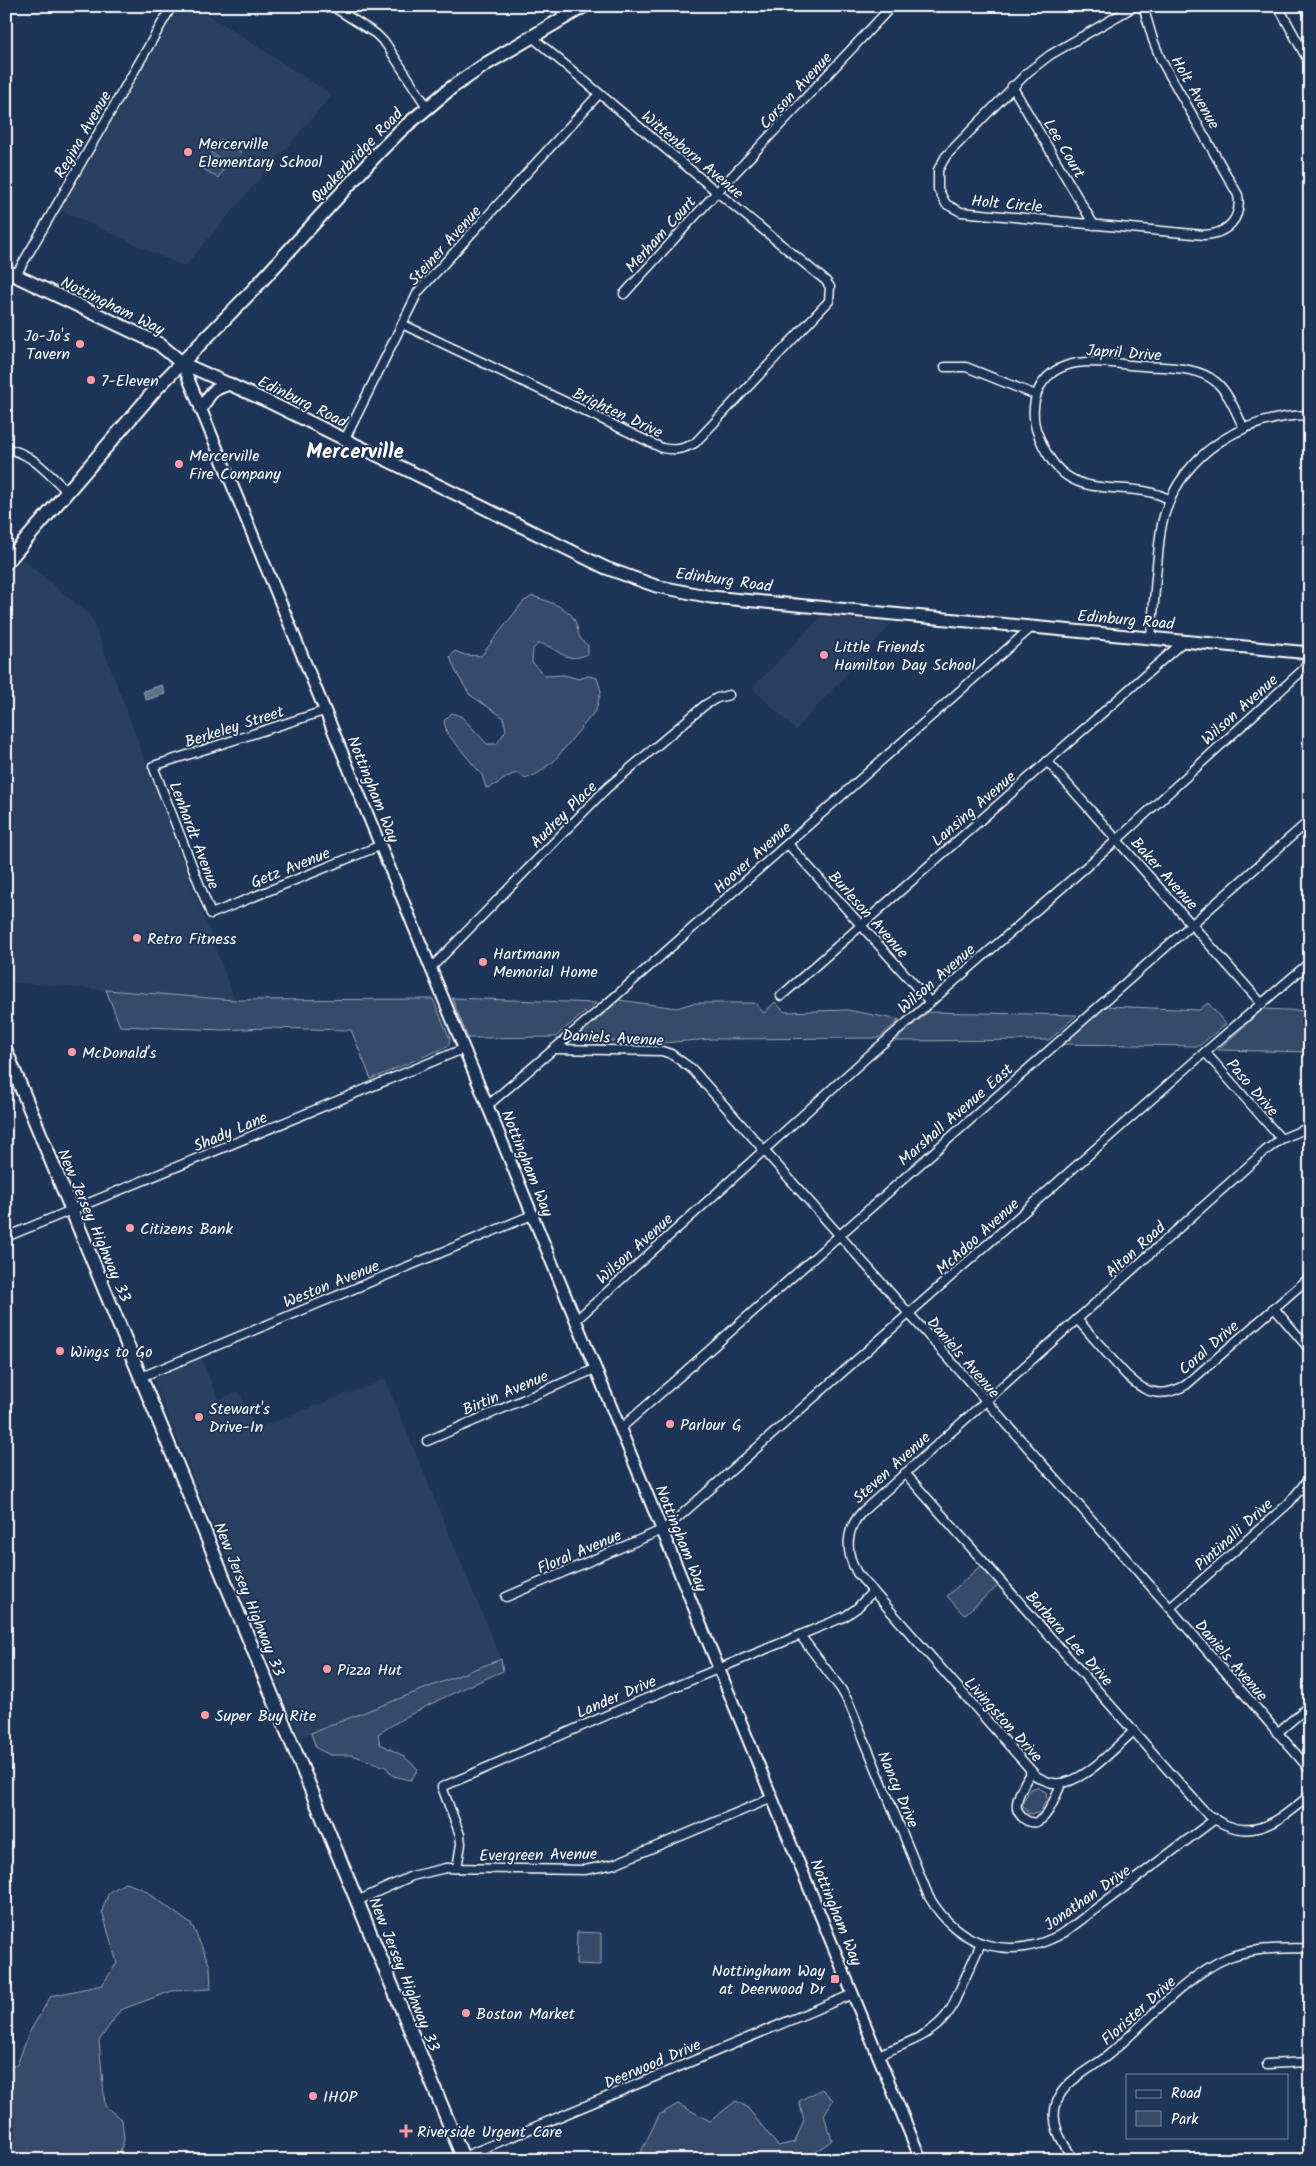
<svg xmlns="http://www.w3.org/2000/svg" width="1316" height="2166" font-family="Kalam,sans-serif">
<rect width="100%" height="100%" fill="#1d3557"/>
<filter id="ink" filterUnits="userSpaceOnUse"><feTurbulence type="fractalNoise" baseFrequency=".02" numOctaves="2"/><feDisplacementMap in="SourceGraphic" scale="10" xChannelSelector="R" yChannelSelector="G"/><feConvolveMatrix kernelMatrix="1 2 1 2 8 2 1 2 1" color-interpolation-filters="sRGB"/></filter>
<g filter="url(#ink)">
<!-- built -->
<g fill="#2a4161">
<path d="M180,6H195L332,95L184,267L61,210Z"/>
<path d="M22,559L91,616L235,1000L6,982V577Z"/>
<path d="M822,616L892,623L796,730L752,688Z"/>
<path d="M200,1356L219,1400L239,1391L255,1429L385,1379L501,1659L300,1738L154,1382V1376L158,1373Z"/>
</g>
<!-- green -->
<g fill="#364b69" stroke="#9aa5b4">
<path d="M221,139L241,152L233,167L211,153Z"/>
<path d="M210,155L226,165L218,178L202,168Z"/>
<path d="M533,596C545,601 567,606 574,619C581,633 574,634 588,646V654C564,665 560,648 539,643L533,649L532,662L545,676L564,675L579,679L588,676L597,678L601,691L596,710L554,761L537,774L525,779L518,773C505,775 499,786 486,788L482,775L447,733L444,721L452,713L462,717L487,744H497L506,730L503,717L470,695L456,672L450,657L455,651L465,655L481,656L523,602Z"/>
<path d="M106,990L235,1000L433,999L450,1039L449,1045L444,1048L371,1079L351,1030L268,1028L222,1030L120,1026Z"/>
<path d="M452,998L596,1003L555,1037L468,1038Z"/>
<path d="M619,1000L677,1008L693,1003H755L764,1013L775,1002L785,1012L847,1010L900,1020L879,1038L711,1039L661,1043L582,1040L580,1037L581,1034Z"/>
<path d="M1208,1003L1226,1024L1199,1046L1063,1044L1106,1006L1199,1010Z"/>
<path d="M1263,1009L1310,1011V1052L1218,1050Z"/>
<path d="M928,1012L1077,1015L1049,1040L895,1041Z"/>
<path d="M980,1566L998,1586L964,1615L947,1596Z"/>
<path d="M501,1659L503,1671C460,1690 417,1708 378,1734L380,1744L402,1755L418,1769L411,1780L393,1776L386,1767L352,1755H330L316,1748L311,1733Z"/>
<path d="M1037,1787L1046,1792L1047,1799L1040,1813L1029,1814L1022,1804L1030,1789Z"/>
<path d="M125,1883L143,1889L192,1925L210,1966L211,1989L172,1991L120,2010L99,2041L105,2106L122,2120L124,2139L118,2160H6V2067L17,2065L29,2033L51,1996L102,1985L117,1963L102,1911L109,1892Z"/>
<path d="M577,1932L601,1933V1965L576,1964Z"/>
<path d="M822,2089L833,2100L824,2115L832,2140L815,2153L818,2160H644L641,2152L659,2115L678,2104L710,2121L736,2101L747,2107L778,2146L795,2142L804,2120L799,2101Z"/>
</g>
<!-- water -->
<path fill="#617289" stroke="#a0aab8" d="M162,685L165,694L146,700L143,691Z"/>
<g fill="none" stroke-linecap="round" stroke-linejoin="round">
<!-- minor casing -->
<g stroke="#fff" stroke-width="11">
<g id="minor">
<path d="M332,6L376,34L386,44L427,107"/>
<path d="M558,6L565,18"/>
<path d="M1135,6L1050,55L1028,72L946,156L938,170V189L946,204L961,212L1204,235C1228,234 1242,218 1238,195L1161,60L1153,40L1143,6"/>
<path d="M1278,6L1310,64"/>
<path d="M1012,86L1094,225"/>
<path d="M16,275L172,6"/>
<path d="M624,294L717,192L892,6"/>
<path d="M402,324L662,448C675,451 683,449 695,443L829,301L830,287L826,281L717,192L532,37"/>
<path d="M945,367H966L1036,395"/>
<path d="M345,439L418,292L599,94"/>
<path d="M6,449C32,452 49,475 68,492"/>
<path d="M1170,500C1138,481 1096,496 1067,476C1052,466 1042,446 1036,429C1032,415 1033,398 1041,385C1063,351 1109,364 1143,366C1167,368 1197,366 1216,382C1229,393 1236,413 1244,428"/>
<path d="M1151,638C1153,613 1155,589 1157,565C1159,549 1159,532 1164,516C1184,451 1245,416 1310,415"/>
<path d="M324,711L153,766L211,914L379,846"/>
<path d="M1047,761L1262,1004"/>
<path d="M788,844L930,1002"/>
<path d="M430,969L607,788L705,705L717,698L729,695"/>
<path d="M781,996L1184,641"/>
<path d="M554,1049L662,1051L671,1054L692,1069L1170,1608L1310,1770"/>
<path d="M1205,1052L1281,1139"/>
<path d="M487,1106L609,1002L1033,626"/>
<path d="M6,1237L463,1049"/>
<path d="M1274,1308L1310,1350"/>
<path d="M1077,1319C1088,1332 1100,1345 1111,1358C1133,1383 1151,1405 1186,1385L1310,1277"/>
<path d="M575,1321L866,1058L1117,840L1305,668L1309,653"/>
<path d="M141,1377L532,1215"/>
<path d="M620,1429L1310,820"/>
<path d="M427,1441L595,1369"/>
<path d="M905,1473L1206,1813C1248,1846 1275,1824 1310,1795"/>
<path d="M506,1597L662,1530L672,1523L1205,1052L1310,962"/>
<path d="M1170,1608L1289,1503L1310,1477"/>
<path d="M800,1635L841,1689L849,1703L929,1897C960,1949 1013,1962 1065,1932L1215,1819"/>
<path d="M1134,1731C1115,1747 1081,1787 1054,1783C1048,1783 1042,1779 1036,1776L857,1573C845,1552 845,1529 863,1511L1265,1151L1281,1139L1310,1127"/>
<path d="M1277,1733L1310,1705"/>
<path d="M1031,1771C1026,1781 1018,1793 1017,1803C1016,1808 1018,1813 1022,1817C1043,1837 1055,1797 1061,1784"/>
<path d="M457,1868L461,1844L460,1835L442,1787L628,1706L844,1617L857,1608L873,1591"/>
<path d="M357,1901L412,1876L446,1868L585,1870L614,1864L772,1798"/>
<path d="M878,2055C906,2043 934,2036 951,2009L981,1943"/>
<path d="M1267,2064L1310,2062"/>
<path d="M463,2157L853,1994"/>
<path d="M1074,2160C1062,2142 1049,2124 1057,2101C1065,2080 1091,2069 1107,2056C1144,2026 1184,1976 1227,1958C1253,1947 1282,1949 1310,1948"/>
</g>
</g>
<!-- tertiary casing -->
<g stroke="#fff" stroke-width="14">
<path id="tertiary" d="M182,363L921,2160"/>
</g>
<!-- secondary casing -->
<g stroke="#fff" stroke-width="15">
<g id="secondary">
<path d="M182,363L271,403L606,568L656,586L711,597L1310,653"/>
<path d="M201,410C210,393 212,389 230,384"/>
</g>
</g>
<!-- primary casing -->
<g stroke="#fff" stroke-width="16">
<g id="primary">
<path d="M6,271L159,344L182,363"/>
<path d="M6,563L156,389L253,290L378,153L401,130L451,88L486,64L584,6"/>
<path d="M6,1051L464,2160"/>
</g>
</g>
<!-- minor -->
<use href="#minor" stroke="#1d3557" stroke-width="8"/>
<!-- tertiary -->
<use href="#tertiary" stroke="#1d3557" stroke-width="10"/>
<!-- secondary -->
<use href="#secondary" stroke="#1d3557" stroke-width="11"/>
<!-- primary -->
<use href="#primary" stroke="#1d3557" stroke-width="12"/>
</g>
</g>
<!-- markers -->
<g fill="#ff9aa2" stroke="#1d3557" stroke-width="2">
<circle cx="188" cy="152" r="5"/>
<circle cx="80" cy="344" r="5"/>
<circle cx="91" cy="380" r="5"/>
<circle cx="179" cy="464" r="5"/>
<circle cx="824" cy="655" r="5"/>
<circle cx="137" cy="938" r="5"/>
<circle cx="483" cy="962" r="5"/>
<circle cx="72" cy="1052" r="5"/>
<circle cx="130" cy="1228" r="5"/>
<circle cx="60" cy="1351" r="5"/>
<circle cx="199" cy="1417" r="5"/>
<circle cx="670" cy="1424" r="5"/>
<circle cx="327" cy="1669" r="5"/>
<circle cx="205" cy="1715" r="5"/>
<rect x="830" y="1974" width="10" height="10" rx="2.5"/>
<circle cx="466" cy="2013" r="5"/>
<circle cx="313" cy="2096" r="5"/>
<path d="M403.5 2123.5h5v5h5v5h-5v5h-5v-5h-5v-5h5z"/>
</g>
<g text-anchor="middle" stroke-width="4" stroke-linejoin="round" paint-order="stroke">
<!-- street labels -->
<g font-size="16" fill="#fff" stroke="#1d3557">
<text transform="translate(795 90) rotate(-47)" y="6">Corson Avenue</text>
<text transform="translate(1196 92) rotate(60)" y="6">Holt Avenue</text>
<text transform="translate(82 134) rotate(-60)" y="6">Regina Avenue</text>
<text transform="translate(1065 148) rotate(59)" y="6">Lee Court</text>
<text transform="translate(693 154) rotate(40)" y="6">Wittenborn Avenue</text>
<text transform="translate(356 155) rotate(-46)" y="6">Quakerbridge Road</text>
<text transform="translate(1007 203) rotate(5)" y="6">Holt Circle</text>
<text transform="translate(660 234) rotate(-48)" y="6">Merham Court</text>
<text transform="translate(444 245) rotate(-48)" y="6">Steiner Avenue</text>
<text transform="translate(113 305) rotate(26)" y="6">Nottingham Way</text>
<text transform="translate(1124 352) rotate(4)" y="6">Japril Drive</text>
<text transform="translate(303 401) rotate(26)" y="6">Edinburg Road</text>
<text transform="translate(618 412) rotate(25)" y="6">Brighten Drive</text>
<text transform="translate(724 579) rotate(8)" y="6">Edinburg Road</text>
<text transform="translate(1126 619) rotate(5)" y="6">Edinburg Road</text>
<text transform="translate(1239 709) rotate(-42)" y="6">Wilson Avenue</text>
<text transform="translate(234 726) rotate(-18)" y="6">Berkeley Street</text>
<text transform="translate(374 789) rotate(68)" y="6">Nottingham Way</text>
<text transform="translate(973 808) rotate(-41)" y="6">Lansing Avenue</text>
<text transform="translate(563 814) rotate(-45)" y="6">Audrey Place</text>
<text transform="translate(195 835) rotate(69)" y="6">Lenhardt Avenue</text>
<text transform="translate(752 857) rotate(-42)" y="6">Hoover Avenue</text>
<text transform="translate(290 867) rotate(-22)" y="6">Getz Avenue</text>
<text transform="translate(1165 873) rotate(48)" y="6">Baker Avenue</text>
<text transform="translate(869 914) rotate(48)" y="6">Burleson Avenue</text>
<text transform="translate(936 978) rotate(-41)" y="6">Wilson Avenue</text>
<text transform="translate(613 1037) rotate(3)" y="6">Daniels Avenue</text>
<text transform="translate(1253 1087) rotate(49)" y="6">Paso Drive</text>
<text transform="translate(955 1114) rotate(-41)" y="6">Marshall Avenue East</text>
<text transform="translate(230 1131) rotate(-23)" y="6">Shady Lane</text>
<text transform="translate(528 1163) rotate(68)" y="6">Nottingham Way</text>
<text transform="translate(95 1225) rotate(67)" y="6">New Jersey Highway 33</text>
<text transform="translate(977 1236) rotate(-42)" y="6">McAdoo Avenue</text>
<text transform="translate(634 1248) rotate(-42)" y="6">Wilson Avenue</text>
<text transform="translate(1135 1249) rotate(-42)" y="6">Alton Road</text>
<text transform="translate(331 1283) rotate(-22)" y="6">Weston Avenue</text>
<text transform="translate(1208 1347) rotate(-41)" y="6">Coral Drive</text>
<text transform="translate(964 1357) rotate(49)" y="6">Daniels Avenue</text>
<text transform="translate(505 1392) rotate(-23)" y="6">Birtin Avenue</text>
<text transform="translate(891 1467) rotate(-42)" y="6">Steven Avenue</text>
<text transform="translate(1233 1534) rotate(-42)" y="6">Pintinalli Drive</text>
<text transform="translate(682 1538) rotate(68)" y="6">Nottingham Way</text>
<text transform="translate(579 1551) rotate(-23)" y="6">Floral Avenue</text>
<text transform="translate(250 1599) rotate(68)" y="6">New Jersey Highway 33</text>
<text transform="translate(1070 1638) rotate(48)" y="6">Barbara Lee Drive</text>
<text transform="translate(1232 1660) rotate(49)" y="6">Daniels Avenue</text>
<text transform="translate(616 1696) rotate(-23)" y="6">Lander Drive</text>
<text transform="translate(1004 1719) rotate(48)" y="6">Livingston Drive</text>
<text transform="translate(899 1789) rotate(67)" y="6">Nancy Drive</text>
<text transform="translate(538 1854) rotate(-1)" y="6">Evergreen Avenue</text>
<text transform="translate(1087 1897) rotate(-35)" y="6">Jonathan Drive</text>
<text transform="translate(837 1912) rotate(68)" y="6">Nottingham Way</text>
<text transform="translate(405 1974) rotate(68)" y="6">New Jersey Highway 33</text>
<text transform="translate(1138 2010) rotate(-42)" y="6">Florister Drive</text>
<text transform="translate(652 2063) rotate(-23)" y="6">Deerwood Drive</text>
</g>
<!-- poi labels -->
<g font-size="16" fill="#fff" stroke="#1d3557" text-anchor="start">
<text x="198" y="149">Mercerville<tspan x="198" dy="18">Elementary School</tspan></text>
<text x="70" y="341" text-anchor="end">Jo-Jo's<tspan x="70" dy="18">Tavern</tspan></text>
<text x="101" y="386">7-Eleven</text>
<text x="189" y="461">Mercerville<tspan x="189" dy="18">Fire Company</tspan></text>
<text x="834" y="652">Little Friends<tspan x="834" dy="18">Hamilton Day School</tspan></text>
<text x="147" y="944">Retro Fitness</text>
<text x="493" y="959">Hartmann<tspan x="493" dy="18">Memorial Home</tspan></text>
<text x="82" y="1058">McDonald's</text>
<text x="140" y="1234">Citizens Bank</text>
<text x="70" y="1357">Wings to Go</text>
<text x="209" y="1414">Stewart's<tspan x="209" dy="18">Drive-In</tspan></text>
<text x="680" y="1430">Parlour G</text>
<text x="337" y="1675">Pizza Hut</text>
<text x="215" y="1721">Super Buy Rite</text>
<text x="825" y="1976" text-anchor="end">Nottingham Way<tspan x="825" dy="18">at Deerwood Dr</tspan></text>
<text x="476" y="2019">Boston Market</text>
<text x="323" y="2102">IHOP</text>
<text x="417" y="2137">Riverside Urgent Care</text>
</g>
<!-- district labels -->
<g font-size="21" font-weight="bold" fill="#fff" stroke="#1d3557">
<text x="355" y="458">Mercerville</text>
</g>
</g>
<!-- margin -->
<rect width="1316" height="2166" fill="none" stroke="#1d3557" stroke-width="25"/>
<rect x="12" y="12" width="1291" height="2141" fill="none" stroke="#fff" stroke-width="2" filter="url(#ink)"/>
<!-- legend -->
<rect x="1126" y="2074" width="162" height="65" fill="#1d3557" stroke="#77869a"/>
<rect x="1136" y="2090" width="25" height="8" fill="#1d3557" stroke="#77869a"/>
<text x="1171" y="2098" font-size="15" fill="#ffffff">Road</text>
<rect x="1136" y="2111" width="25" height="15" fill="#364b69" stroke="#77869a"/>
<text x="1171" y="2124" font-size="15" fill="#ffffff">Park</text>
</svg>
